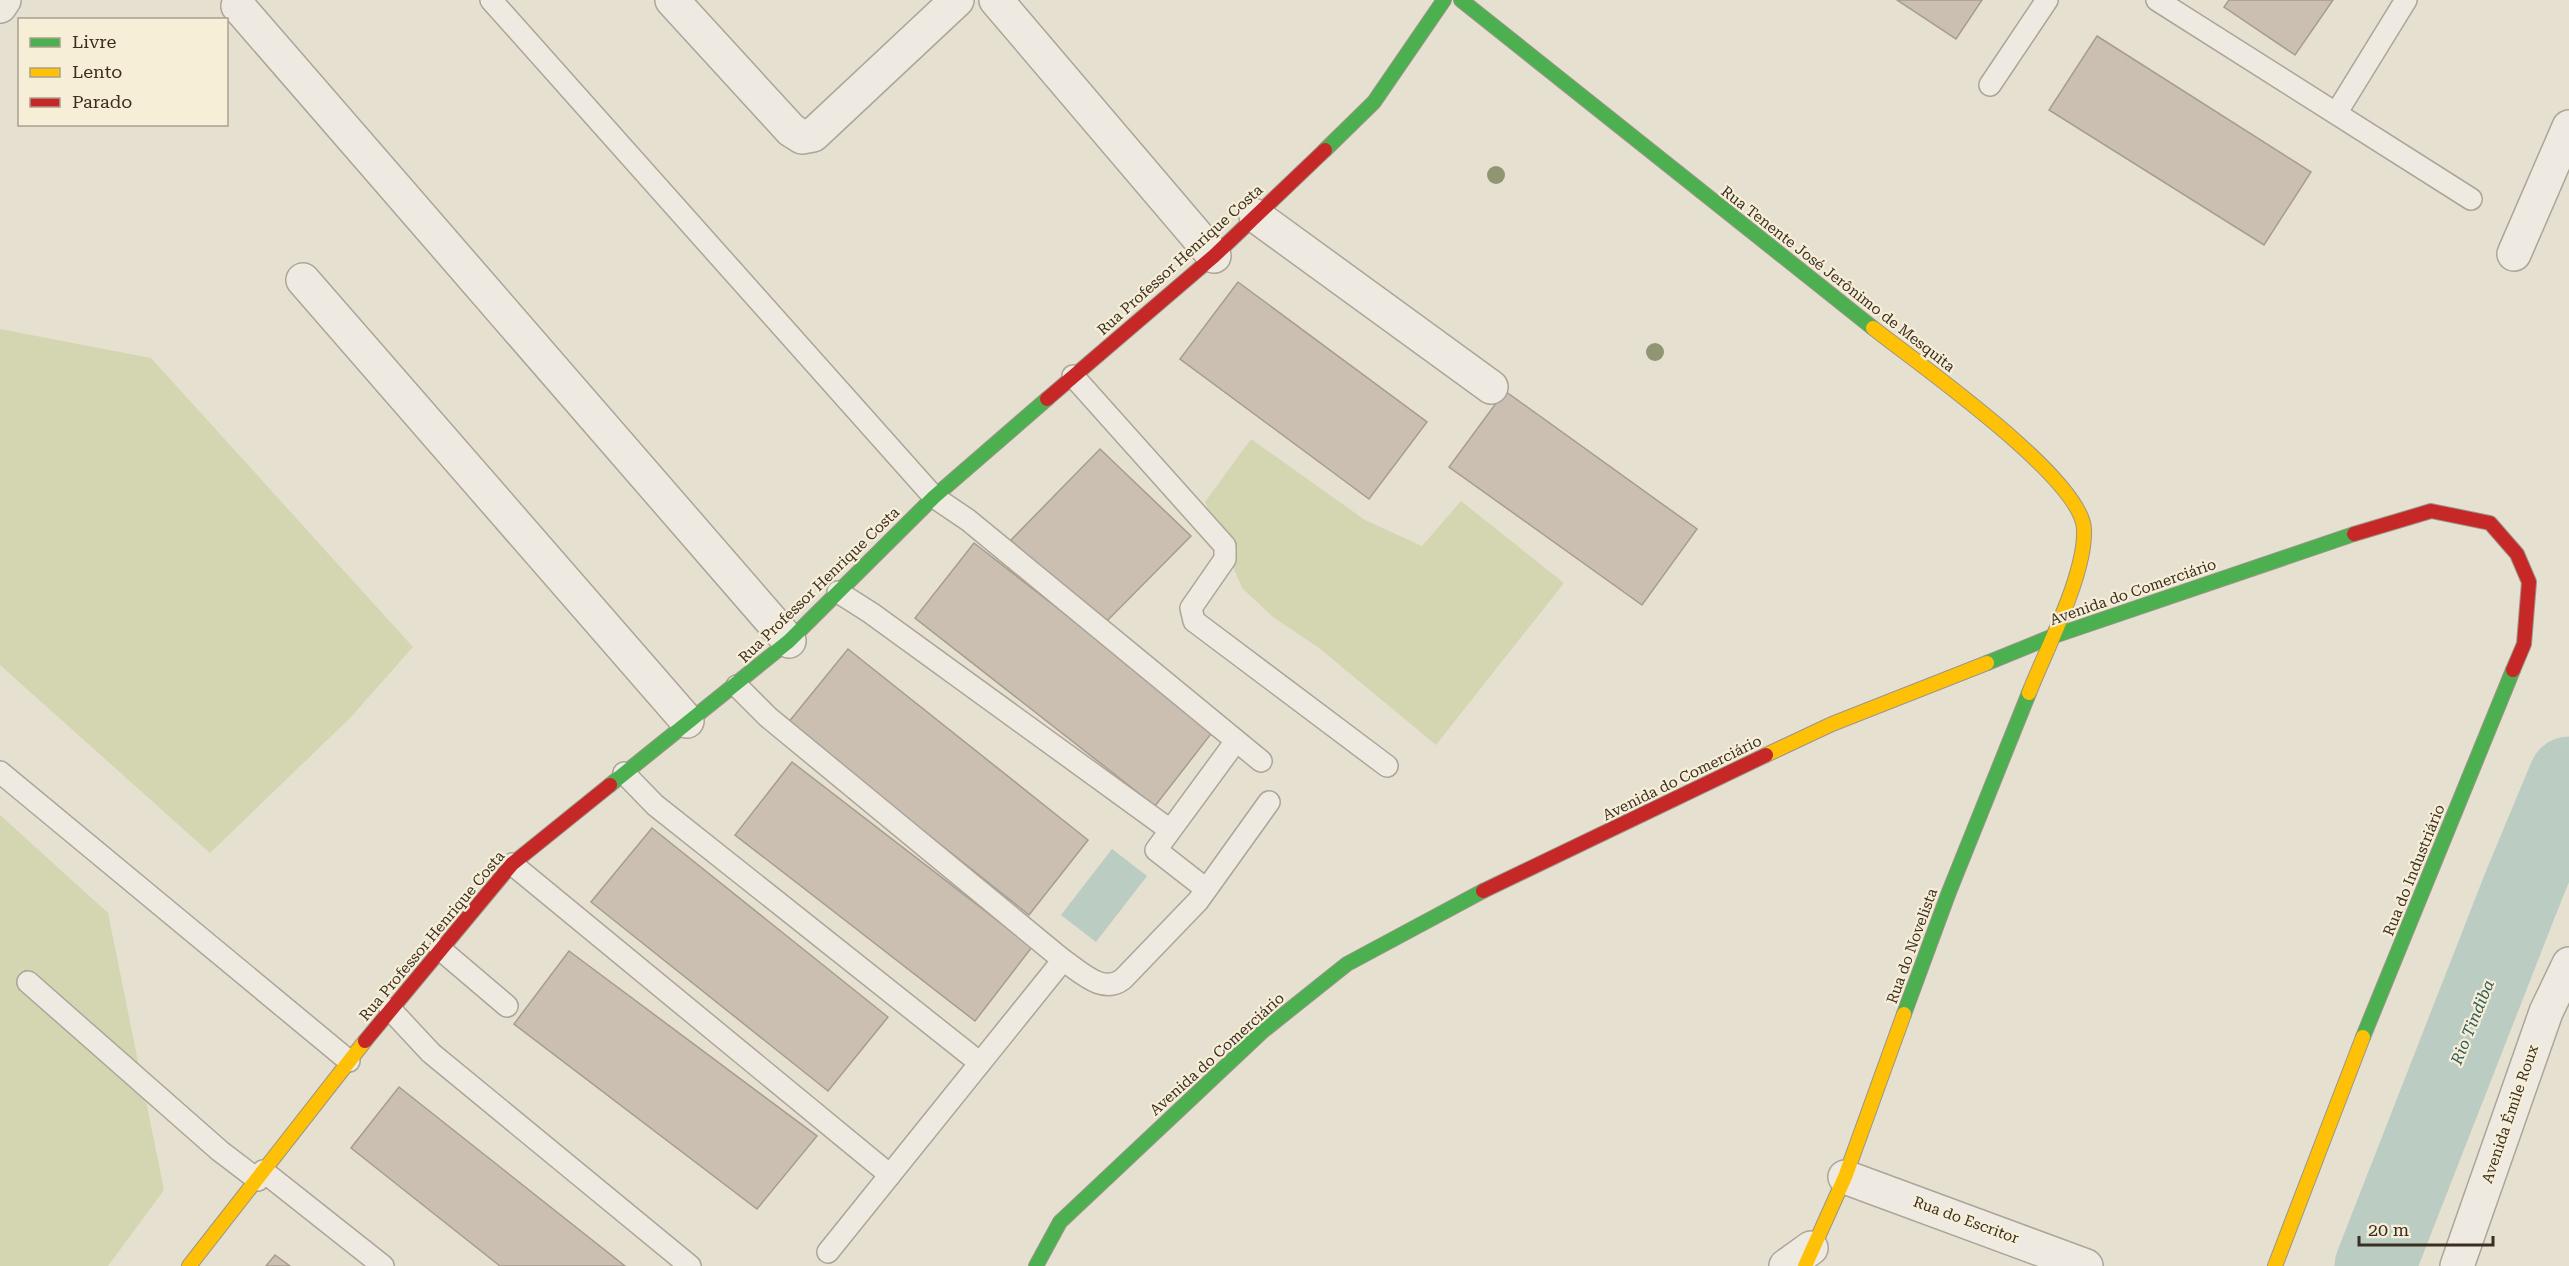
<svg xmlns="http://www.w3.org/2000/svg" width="2569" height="1266" font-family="'Roboto Serif',serif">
<rect width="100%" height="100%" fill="#e6e0d0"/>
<!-- green -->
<g fill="#d4d6b2">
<path d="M0,329L151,358L413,647L351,717L210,853L0,665Z"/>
<path d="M1251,439L1365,520L1422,546L1461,501L1564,583L1436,745L1319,648L1273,617L1242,588L1205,502Z"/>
<path d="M0,815L108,913L164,1190L108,1266H0Z"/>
</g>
<!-- water -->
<path fill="#bbccc2" d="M1112,849L1147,876L1096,942L1061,915Z"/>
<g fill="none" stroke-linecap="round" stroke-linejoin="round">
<!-- river -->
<path stroke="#bbccc2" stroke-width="81" d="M2375,1266L2524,885L2569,777"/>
</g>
<!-- building -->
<g fill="#cabfb1" stroke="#a79c8f" stroke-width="1.5">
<path d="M1897,0H1982L1956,39Z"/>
<path d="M2229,0H2333L2295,55L2224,7Z"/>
<path d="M2097,36L2311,172L2264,245L2049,110Z"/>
<path d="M1238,282L1427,422L1369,499L1180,359Z"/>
<path d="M1505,391L1697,529L1642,605L1449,467Z"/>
<path d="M1100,449L1191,536L1101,627L1011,540Z"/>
<path d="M974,543L1214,730L1155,806L915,618Z"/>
<path d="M848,649L1088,840L1029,915L788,723Z"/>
<path d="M792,762L1032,947L975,1021L735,835Z"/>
<path d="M652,828L888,1017L828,1091L591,902Z"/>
<path d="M569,951L817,1136L757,1209L514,1024Z"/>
<path d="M399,1087L625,1266H500L351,1148Z"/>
<path d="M275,1255L290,1266H266Z"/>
</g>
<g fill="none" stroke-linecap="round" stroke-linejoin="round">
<!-- lane casing -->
<g stroke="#aca598" stroke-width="24">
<g id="lane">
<path d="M491,0L934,497L968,520L1261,761"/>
<path d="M2157,0L2471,199"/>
<path d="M1990,85L2047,0"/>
<path d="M2337,112L2406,0"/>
<path d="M1073,376L1225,546V559L1191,608L1194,621L1387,766"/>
<path d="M838,592L871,613L1170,830"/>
<path d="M737,686L768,717L1063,960L828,1252"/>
<path d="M0,772L349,1061"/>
<path d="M624,773L655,805L980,1063"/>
<path d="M512,864L890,1175"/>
<path d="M1206,889L1156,850L1236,741"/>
<path d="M440,949L507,1006"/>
<path d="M1063,960C1081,972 1103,995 1123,979L1198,901L1269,802"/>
<path d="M28,982L220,1151L258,1180"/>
<path d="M390,1009L431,1053L690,1266"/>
<path d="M263,1171L383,1266"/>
</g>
</g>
<!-- street casing -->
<g stroke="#aca598" stroke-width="36">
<g id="street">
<path d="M672,0L791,130L802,137L813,135L957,0"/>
<path d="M996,0L1214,256"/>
<path d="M0,6L4,0"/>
<path d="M238,6L789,641"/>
<path d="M1256,216L1491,387"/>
<path d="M2514,254L2569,127"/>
<path d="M303,280L687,721"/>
<path d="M1845,1177L2086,1266"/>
<path d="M1786,1266L1811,1248"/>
<path d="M2457,1266L2546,1012L2569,964"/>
</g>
</g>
<!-- fast casing -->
<g stroke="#9b9588" stroke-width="16">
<g id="fast">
<path d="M1461,0L1873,328"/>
<path d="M1325,150L1374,102L1444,0"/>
<path d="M1987,663L2051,637L2354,534"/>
<path d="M610,785L789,641L934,497L1047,399"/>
<path d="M1904,1014L1949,892L2029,693"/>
<path d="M2363,1037L2513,670"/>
<path d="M1036,1266L1060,1222L1263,1031L1347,964L1483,891"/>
</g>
</g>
<!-- slow casing -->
<g stroke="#9b9588" stroke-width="16">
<g id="slow">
<path d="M1873,328C1917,363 2082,478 2084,529C2086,575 2046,649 2029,693"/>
<path d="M1766,755L1832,724L1987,663"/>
<path d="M189,1266L365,1041"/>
<path d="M1805,1266L1845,1177L1904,1014"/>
<path d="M2275,1266L2363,1037"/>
</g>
</g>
<!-- jam casing -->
<g stroke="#9b9588" stroke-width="16">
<g id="jam">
<path d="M1047,399L1214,256L1325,150"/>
<path d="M2354,534L2431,511L2490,523L2517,554L2529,582L2524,644L2513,670"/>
<path d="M1483,891L1766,755"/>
<path d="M365,1041L512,864L610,785"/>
</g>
</g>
<!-- lane -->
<use href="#lane" stroke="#eeeae2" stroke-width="21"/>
<!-- street -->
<use href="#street" stroke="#eeeae2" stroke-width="33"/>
<!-- fast -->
<use href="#fast" stroke="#4caf50" stroke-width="14"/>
<!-- slow -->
<use href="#slow" stroke="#ffc107" stroke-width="14"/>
<!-- jam -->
<use href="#jam" stroke="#c62828" stroke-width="14"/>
</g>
<!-- trees -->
<g fill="#909572">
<circle cx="1496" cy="175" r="9"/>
<circle cx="1655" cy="352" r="9"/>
</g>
<g text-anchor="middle" stroke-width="4.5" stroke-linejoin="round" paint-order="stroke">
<!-- street labels -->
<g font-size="15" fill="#3b2e20" stroke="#f6eed7">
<text transform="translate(1180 260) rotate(-42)" y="5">Rua Professor Henrique Costa</text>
<text transform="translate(1838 279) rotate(38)" y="5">Rua Tenente José Jerônimo de Mesquita</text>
<text transform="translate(819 585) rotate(-44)" y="5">Rua Professor Henrique Costa</text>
<text transform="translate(2133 592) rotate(-19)" y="5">Avenida do Comerciário</text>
<text transform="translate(1682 778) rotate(-26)" y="5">Avenida do Comerciário</text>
<text transform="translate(2414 870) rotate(-68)" y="5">Rua do Industriário</text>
<text transform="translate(432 936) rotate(-50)" y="5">Rua Professor Henrique Costa</text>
<text transform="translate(1912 946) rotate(-70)" y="5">Rua do Novelista</text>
<text transform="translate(1217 1054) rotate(-42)" y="5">Avenida do Comerciário</text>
<text transform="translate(2510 1114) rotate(-71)" y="5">Avenida Émile Roux</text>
<text transform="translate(1966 1220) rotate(20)" y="5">Rua do Escritor</text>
</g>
<!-- water labels -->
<g font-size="16" font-style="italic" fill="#2f5b5a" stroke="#f6eed7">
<text transform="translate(2472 1022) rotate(-68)" y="6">Rio Tindiba</text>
</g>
</g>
<!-- legend -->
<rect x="18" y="18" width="210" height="108" fill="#f6eed7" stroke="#aba18e" stroke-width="1.5"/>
<rect x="30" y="38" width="30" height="9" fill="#4caf50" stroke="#aba18e" stroke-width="1.5"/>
<text x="72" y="48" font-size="18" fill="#3b2e20">Livre</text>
<rect x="30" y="68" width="30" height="9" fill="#ffc107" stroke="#aba18e" stroke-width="1.5"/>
<text x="72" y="78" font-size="18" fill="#3b2e20">Lento</text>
<rect x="30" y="98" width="30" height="9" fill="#c62828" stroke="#aba18e" stroke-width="1.5"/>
<text x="72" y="108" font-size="18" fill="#3b2e20">Parado</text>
<!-- scale -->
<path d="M2359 1236v9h134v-9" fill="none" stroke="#3b2e20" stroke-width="3"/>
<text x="2368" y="1236" font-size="18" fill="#3b2e20" stroke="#f6eed7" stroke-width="4.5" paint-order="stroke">20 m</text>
</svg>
